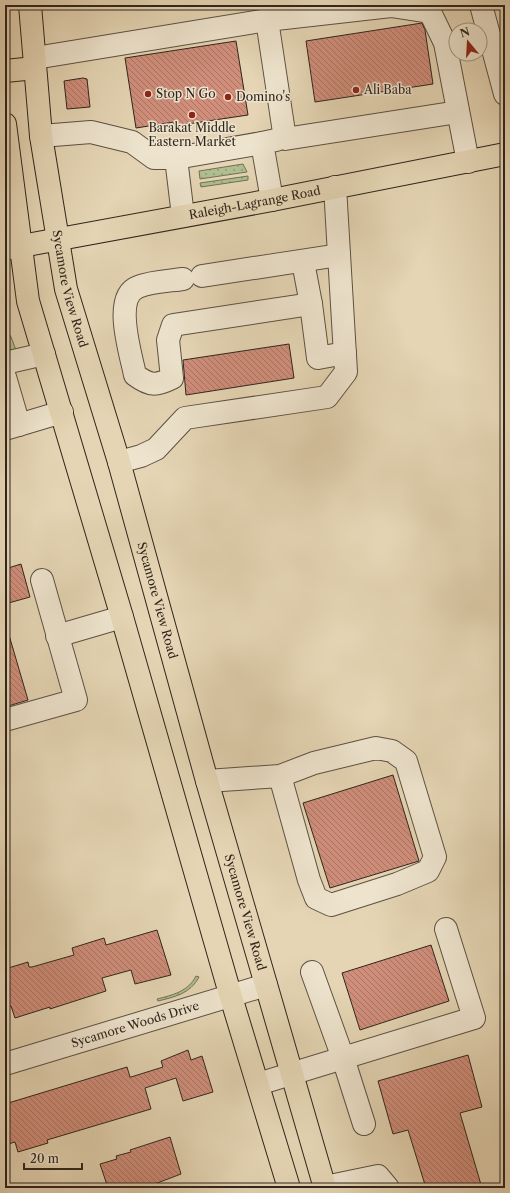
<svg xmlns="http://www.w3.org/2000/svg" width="510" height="1193" font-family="'Libre Caslon Text',serif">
<defs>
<pattern id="grass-dots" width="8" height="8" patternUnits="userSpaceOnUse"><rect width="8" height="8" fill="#b0be90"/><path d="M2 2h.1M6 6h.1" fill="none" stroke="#909a75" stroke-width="1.8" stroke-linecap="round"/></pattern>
<pattern id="building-back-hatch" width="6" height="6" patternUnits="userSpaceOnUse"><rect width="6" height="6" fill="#d08e7b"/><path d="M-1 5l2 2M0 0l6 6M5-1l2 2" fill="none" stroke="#a97464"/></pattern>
</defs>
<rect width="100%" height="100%" fill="#e5d5b4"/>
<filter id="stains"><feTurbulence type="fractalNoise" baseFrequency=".005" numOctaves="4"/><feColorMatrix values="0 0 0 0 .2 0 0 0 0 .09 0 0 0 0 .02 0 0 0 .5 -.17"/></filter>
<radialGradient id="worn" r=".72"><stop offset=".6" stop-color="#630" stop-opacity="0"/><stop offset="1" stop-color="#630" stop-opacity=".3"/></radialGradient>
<!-- grass -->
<g fill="url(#grass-dots)" stroke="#707256">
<path d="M243,164L247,172L200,179L199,171Z"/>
<path d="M248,176V180L201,187L200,183Z"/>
<path d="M5,327L11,337L16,350H5Z"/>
<path d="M196,976L199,977C190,994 174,997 158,1001L157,999C172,995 188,992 196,976Z"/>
</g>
<!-- building -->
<g fill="url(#building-back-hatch)" stroke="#2f251d">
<path d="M422,23L425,30L433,84L315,102L306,41Z"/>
<path d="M236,41L248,115L174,126V122L136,128L125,58Z"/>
<path d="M83,78L87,79L90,107L67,109L64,81Z"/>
<path d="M289,344L294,378L186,395L183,360Z"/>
<path d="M21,564L30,597L5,604V569Z"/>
<path d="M5,635H9L28,700L5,707Z"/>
<path d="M393,775L419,861L330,888L303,803Z"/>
<path d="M157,930L171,975L135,984L131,970L102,978L106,991L50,1009V1007L15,1018L11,1006L5,1008V969L28,962L29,967H32L74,955L72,948L104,938L106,945Z"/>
<path d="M431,945L449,1001L360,1030L342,973Z"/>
<path d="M188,1050L191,1060L202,1056L213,1092L183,1101L176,1078L145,1088L151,1109L47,1140L48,1143L18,1152L15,1142L5,1145V1104L127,1067L130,1077H131L163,1067L161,1061Z"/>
<path d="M468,1055L482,1107L460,1113L482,1188H426L408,1130L393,1134L378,1081Z"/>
<path d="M170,1137L181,1174L144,1188H108L100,1164L117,1159L116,1156L131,1152L130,1150Z"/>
</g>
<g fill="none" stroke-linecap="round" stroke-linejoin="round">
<!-- minor casing -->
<g stroke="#5c5143" stroke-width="24">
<g id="minor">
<path d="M481,5L505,94"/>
<path d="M267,20L285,139L458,112"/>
<path d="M35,58L267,20L391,6L430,12L445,43L468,162"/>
<path d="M41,136L91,132L132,142L154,158H176L262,143"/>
<path d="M176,158L183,216"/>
<path d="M272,200L262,143L276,140"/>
<path d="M202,276L339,255"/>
<path d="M183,279C169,281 152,281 138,287C112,297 131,354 135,375C150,386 156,386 172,378L168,340L173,325L311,304L303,262"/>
<path d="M311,304L318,358L345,353"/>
<path d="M5,363L44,354"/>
<path d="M5,377L19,425"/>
<path d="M5,429L62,412"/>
<path d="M119,462L141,456L156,449L185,418L327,397L346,372L335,187"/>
<path d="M57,636L122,617"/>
<path d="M5,720L76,700L42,580"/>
<path d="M207,781L280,776L314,763L376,748L392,751L406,761L435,857L428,871L397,884L331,905L316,898L309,880L280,776"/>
<path d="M312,972L343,1058L364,1124"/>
<path id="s1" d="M5,1064L266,985"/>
<path d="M258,1084L474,1018L446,929"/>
<path d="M325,1187L378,1176L388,1188"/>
</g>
</g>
<!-- major casing -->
<g stroke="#2f251d" stroke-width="24">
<g id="major">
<path id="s2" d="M30,5L41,136L66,289L119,462L207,781L325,1188"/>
<path d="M5,71L35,68"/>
<path d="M5,124L28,301L122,617L231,997L289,1188"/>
<path id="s3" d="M5,249L272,200L505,154"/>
</g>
</g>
<!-- minor -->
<use href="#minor" stroke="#eee4ce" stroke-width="22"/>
<!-- major -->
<use href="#major" stroke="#e5d5b4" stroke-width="22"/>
</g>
<!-- markers -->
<g fill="#8f2418" stroke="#eee4ce" stroke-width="1.5">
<circle cx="356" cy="90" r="4"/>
<circle cx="148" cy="94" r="4"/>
<circle cx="228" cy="97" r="4"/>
<circle cx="192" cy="115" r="4"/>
</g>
<g text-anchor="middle" stroke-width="3" stroke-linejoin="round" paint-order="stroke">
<!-- poi labels -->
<g font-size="12" fill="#2f251d" stroke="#eee4ce" text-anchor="start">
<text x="364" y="94">Ali Baba</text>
<text x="156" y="98">Stop N Go</text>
<text x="236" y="101">Domino's</text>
<text x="192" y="132" text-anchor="middle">Barakat Middle<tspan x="192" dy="14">Eastern Market</tspan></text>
</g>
<!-- street labels -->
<g font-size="12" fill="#2f251d" stroke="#eee4ce">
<text dy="4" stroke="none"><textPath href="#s3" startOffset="254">Raleigh-Lagrange Road</textPath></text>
<text dy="4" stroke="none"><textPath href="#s2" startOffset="287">Sycamore View Road</textPath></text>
<text dy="4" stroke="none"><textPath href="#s2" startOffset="611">Sycamore View Road</textPath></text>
<text dy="4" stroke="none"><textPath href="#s2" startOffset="935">Sycamore View Road</textPath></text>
<text dy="4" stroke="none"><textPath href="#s1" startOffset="136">Sycamore Woods Drive</textPath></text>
</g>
</g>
<!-- margin -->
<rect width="510" height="1193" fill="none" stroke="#e5d5b4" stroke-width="20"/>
<rect x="6" y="6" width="498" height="1181" fill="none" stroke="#2f251d" stroke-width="2"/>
<rect x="10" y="10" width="490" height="1173" fill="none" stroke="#2f251d"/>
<!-- north arrow -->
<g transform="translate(468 42) rotate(342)"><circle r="19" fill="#eee4ce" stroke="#a29887"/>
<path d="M0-3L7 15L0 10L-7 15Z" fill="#8f2418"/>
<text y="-6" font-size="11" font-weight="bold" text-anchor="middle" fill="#2f251d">N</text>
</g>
<!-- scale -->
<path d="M24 1163v6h58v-6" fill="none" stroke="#2f251d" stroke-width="2"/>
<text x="30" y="1163" font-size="12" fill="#2f251d" stroke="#eee4ce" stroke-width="3" paint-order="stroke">20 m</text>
<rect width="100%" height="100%" filter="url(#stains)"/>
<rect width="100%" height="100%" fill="url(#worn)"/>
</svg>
